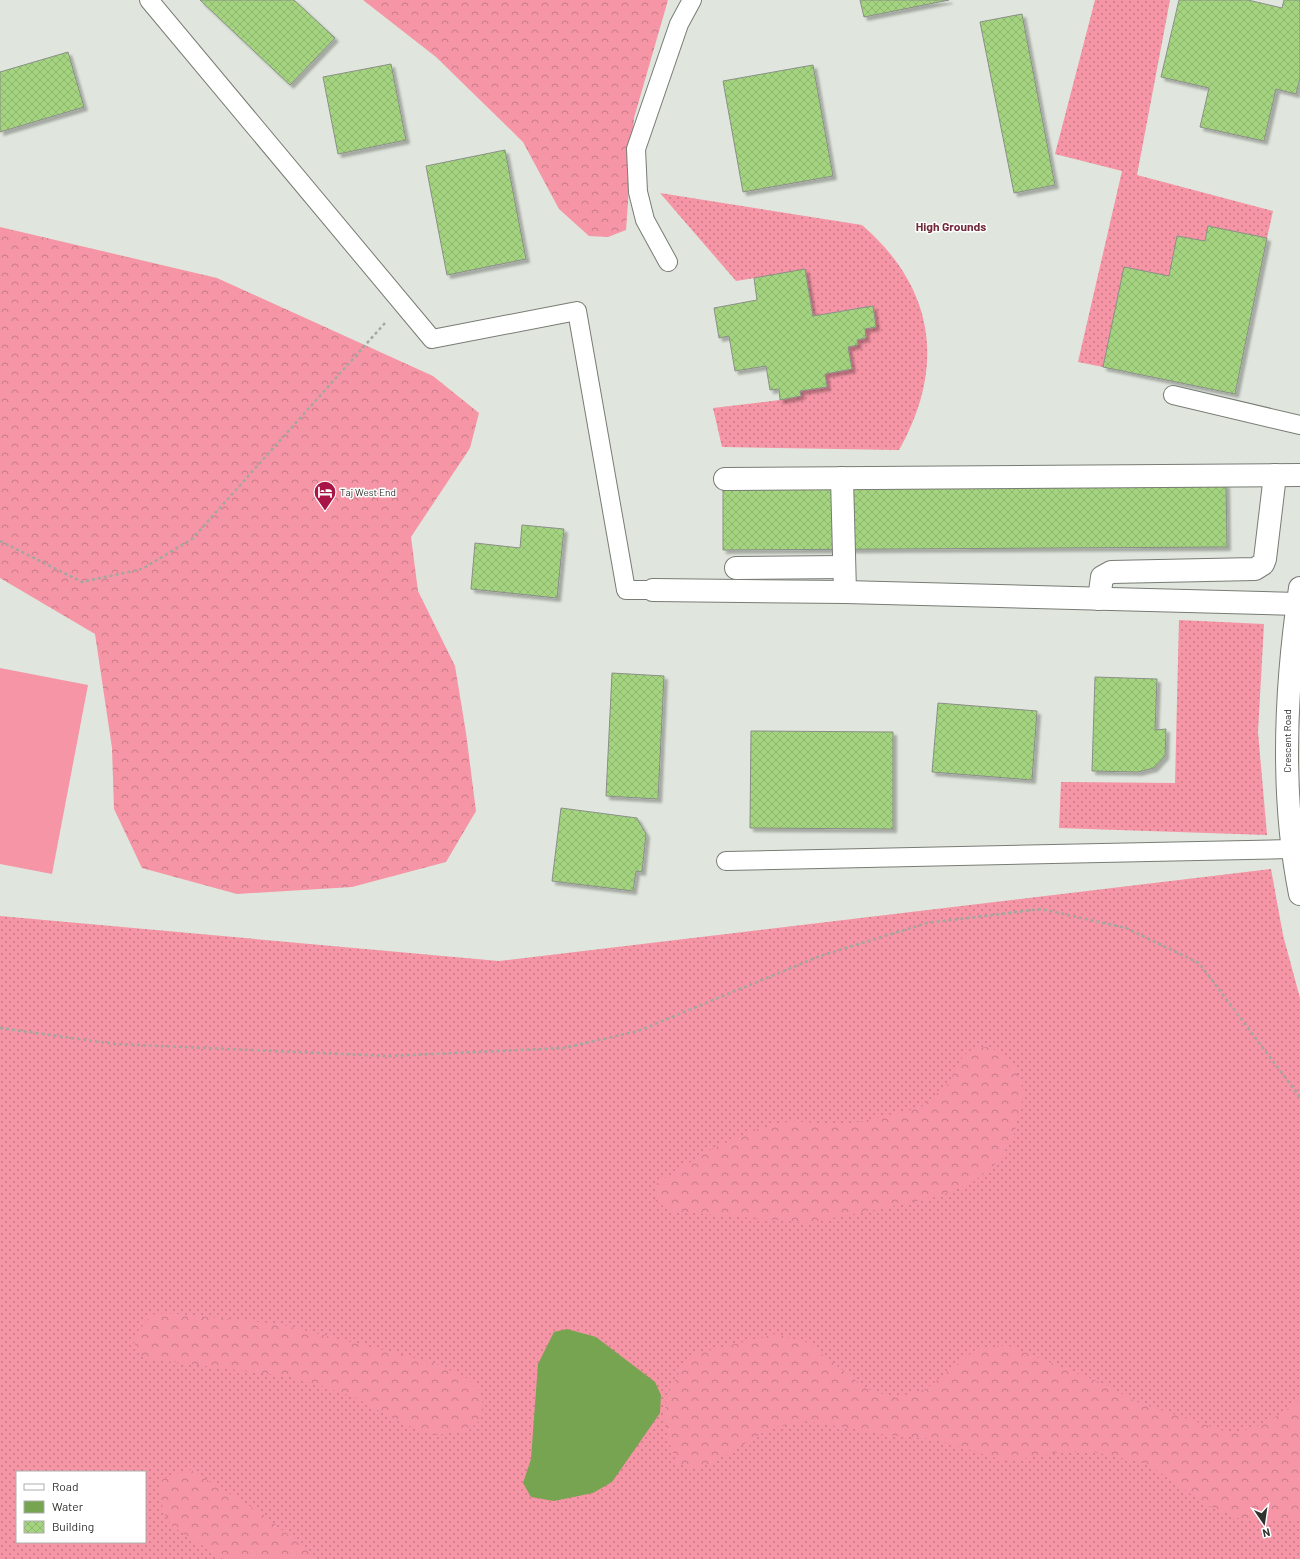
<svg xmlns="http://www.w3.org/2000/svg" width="1300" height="1559" font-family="Barlow,sans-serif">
<defs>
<pattern id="grass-dots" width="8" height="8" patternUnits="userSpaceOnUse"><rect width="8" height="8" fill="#f595a5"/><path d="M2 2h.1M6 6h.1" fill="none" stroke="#c77a87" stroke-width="1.8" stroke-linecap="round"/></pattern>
<pattern id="forest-crowns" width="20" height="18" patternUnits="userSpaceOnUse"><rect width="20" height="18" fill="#f595a5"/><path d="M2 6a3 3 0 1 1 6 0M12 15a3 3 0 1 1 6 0" fill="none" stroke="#c77a87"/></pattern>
<pattern id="building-cross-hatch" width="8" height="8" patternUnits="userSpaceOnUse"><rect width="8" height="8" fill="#a4d47f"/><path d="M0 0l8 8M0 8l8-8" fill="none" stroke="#8eb66e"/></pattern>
<filter id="shadow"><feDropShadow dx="3.5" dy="3.5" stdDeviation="1" flood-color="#0004"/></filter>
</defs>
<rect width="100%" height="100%" fill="#e0e6dd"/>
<!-- grass -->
<g fill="url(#grass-dots)" fill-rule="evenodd">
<path d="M1095,0H1170L1137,175L1273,211L1267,238L1208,226L1205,241L1177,236L1169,276L1124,267L1103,367L1078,362L1122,171L1055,154Z"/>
<path d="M660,193L862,225C935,288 946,367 899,450L722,447L713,408L780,400L800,391L827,387L825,374L851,369L848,347L858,345L857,340L866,338L865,329L876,327L873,306L813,316L805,270L736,281Z"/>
<path d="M1179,620L1264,624L1258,732L1267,835L1059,828L1061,782L1175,783Z"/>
<path d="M1271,869L1283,935L1300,998V1559H0V916L499,961ZM17,1472H145V1542H17Z"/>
</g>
<!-- forest -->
<g fill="url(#forest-crowns)">
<path d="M363,0H668L634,118L626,230L608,237L589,236L559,209L523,142L436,57Z"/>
<path d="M0,227L217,278L433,376L479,413L470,448L411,537L418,591L455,666L466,733L476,811L446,862L352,887L237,894L142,868L114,809L112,748L95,634L0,578Z"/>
<path d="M990,1047L1013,1063L1024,1092L1014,1134L999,1161L973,1182L940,1196L811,1223L670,1211L655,1200L656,1184L711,1149L758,1129L791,1121L845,1125L920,1108L948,1084L963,1056L974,1048Z"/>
<path d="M166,1313L279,1324L437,1364L468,1379L480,1391L483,1406L479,1421L468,1431L433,1435L402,1423L352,1396L292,1377L143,1358L132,1339L151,1315Z"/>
<path d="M775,1334L806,1342L867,1389L895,1398L926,1389L975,1350L1006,1345L1104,1384L1137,1402L1230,1433C1257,1430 1279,1416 1300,1400V1520L1240,1519L1207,1505L1146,1463L1094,1452H1059L1009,1462L933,1439L888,1435L807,1421L771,1428L710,1464L694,1468L677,1463L671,1448L665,1418L666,1398L682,1367L691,1355Z"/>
<path d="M189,1469L261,1513L318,1559H223L172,1526L163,1512L161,1496V1480Z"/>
</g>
<!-- pitch -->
<path fill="#f595a5" d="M0,668L88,685L52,874L0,864Z"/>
<!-- water -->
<path fill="#77a451" d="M567,1329L596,1337L655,1382L661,1395L660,1413L612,1482L593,1493L554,1501L531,1497L523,1483L531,1459L538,1364L554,1332Z"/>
<!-- building -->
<g fill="url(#building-cross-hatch)" stroke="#8a8f87" filter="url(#shadow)">
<path d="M200,0H294L335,38L290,85Z"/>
<path d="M860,0H949L864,17Z"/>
<path d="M1179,0H1248L1282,8L1284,0H1300V78L1296,94L1276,89L1264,141L1200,127L1209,88L1161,77Z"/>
<path d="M1022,14L1055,185L1014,193L980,22Z"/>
<path d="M68,52L84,107L0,132V72Z"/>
<path d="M391,64L406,140L338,154L323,77Z"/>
<path d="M813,65L833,176L743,192L723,81Z"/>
<path d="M505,150L526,259L447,275L426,166Z"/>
<path d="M1208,226L1267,238L1235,394L1103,367L1124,267L1169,276L1177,236L1205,241Z"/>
<path d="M805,269L813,316L873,306L876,327L865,329L866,338L857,340L858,345L848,347L852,369L825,374L827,387L800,391L801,396L780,400L779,389L770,390L766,366L735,371L729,336L719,338L714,308L757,300L754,278Z"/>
<path d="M1226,484L1227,547L723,550V487Z"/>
<path d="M522,525L564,529L557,598L471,589L475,543L520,548Z"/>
<path d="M612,673L664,676L658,799L606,796Z"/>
<path d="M1095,677L1157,679L1155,730L1166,729L1165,756L1154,768L1138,772L1092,771Z"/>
<path d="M938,703L1037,711L1032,780L932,772Z"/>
<path d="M751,731L893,732V829L750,828Z"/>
<path d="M561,808L637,818L646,834L642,872L636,871L633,891L552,881Z"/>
</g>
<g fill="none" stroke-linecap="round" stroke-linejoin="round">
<!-- service casing -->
<g stroke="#787c74" stroke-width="20">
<g id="service">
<path d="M149,0L432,339L577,311L626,590H653"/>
<path d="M668,262L645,220L638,192L636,149L679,24L692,0"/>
<path d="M1173,395L1300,425"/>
<path d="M726,861L1291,849"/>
</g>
</g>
<!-- minor casing -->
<g stroke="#787c74" stroke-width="24">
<g id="minor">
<path d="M842,478L845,592"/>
<path d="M725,479L1300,475"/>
<path d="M736,568L844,567"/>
<path d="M1300,588C1285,689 1280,793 1300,894"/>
<path d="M653,590L845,592L1298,604"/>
<path d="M1099,599L1102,577L1111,572L1255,569L1263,564L1265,559L1275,475"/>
</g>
</g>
<!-- path -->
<g stroke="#a2a7a0" stroke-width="2.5" stroke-dasharray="3 3" stroke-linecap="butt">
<path d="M0,541L82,582L142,569L192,539L385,323"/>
<path d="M0,1028L115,1044L389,1056L564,1048L638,1031L820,956L927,923L1041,909L1126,928L1199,963L1300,1097"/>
</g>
<!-- service -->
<use href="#service" stroke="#fff" stroke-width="18"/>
<!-- minor -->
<use href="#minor" stroke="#fff" stroke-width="22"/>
</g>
<!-- icons -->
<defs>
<g id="hotel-pin" transform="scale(1.15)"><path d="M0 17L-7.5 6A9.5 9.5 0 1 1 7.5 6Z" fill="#a91447" stroke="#fff"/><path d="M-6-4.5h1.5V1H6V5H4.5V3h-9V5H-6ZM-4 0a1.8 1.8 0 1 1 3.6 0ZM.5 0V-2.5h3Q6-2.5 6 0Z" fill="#fff"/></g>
</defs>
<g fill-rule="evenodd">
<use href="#hotel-pin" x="325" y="492"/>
</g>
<g text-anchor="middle" stroke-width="3" stroke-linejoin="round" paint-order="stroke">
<!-- poi labels -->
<g font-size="10" fill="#30322e" stroke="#fff" text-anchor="start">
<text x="340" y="496">Taj West End</text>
</g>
<!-- street labels -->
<g font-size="10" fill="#30322e" stroke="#fff">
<text transform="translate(1287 741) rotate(-90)" y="4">Crescent Road</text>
</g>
<!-- quarter labels -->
<g font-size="12" font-weight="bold" fill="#702a3a" stroke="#fff">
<text x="951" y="231">High Grounds</text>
</g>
</g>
<!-- legend -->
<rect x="16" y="1471" width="130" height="72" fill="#ffffff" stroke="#acadab"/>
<rect x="24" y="1484" width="20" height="6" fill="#ffffff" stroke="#acadab"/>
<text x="52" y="1491" font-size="12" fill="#30322e">Road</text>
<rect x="24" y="1501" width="20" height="12" fill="#77a451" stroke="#acadab"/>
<text x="52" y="1511" font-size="12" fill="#30322e">Water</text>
<rect x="24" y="1521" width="20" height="12" fill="url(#building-cross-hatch)" stroke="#acadab"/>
<text x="52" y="1531" font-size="12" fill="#30322e">Building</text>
<!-- north arrow -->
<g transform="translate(1264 1523) rotate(167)" stroke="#ffffff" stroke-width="3" paint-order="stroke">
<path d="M0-3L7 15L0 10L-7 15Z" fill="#30322e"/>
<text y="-6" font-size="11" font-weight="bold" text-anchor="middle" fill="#30322e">N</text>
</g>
</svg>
